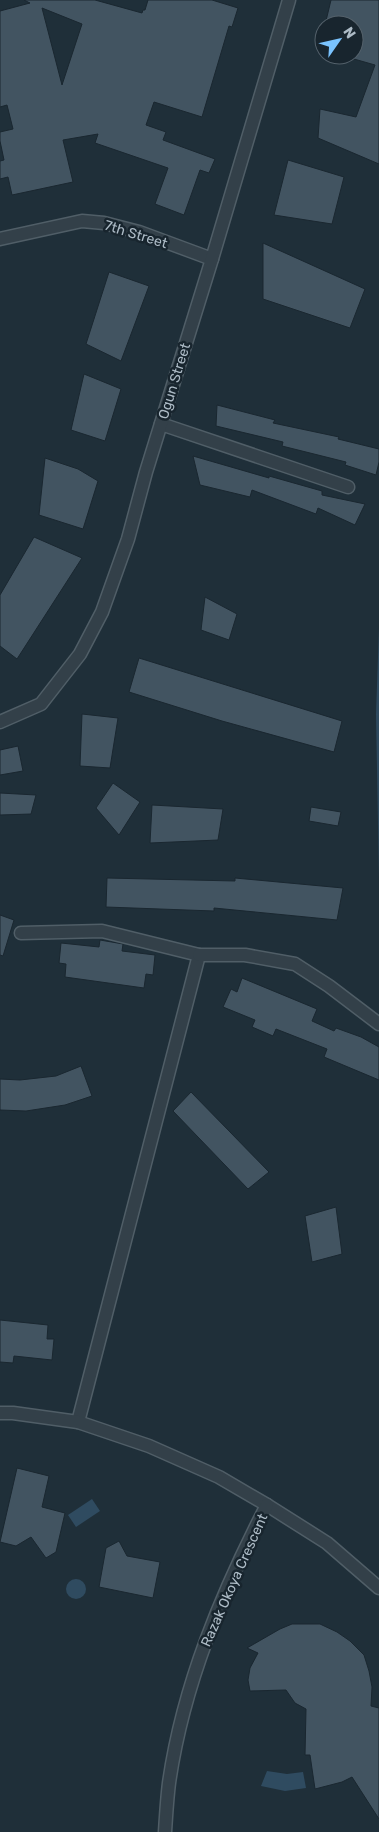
<svg xmlns="http://www.w3.org/2000/svg" width="379" height="1832" font-family="Rubik,sans-serif">
<rect width="100%" height="100%" fill="#1f2f39"/>
<!-- water -->
<g fill="#2f4b60">
<path d="M379,628V878L376,714Z"/>
<path d="M92,1499L100,1511L76,1527L68,1515Z"/>
<circle cx="76" cy="1589" r="10"/>
<path d="M267,1771L287,1774L303,1772L306,1788L285,1791L261,1786Z"/>
</g>
<!-- building -->
<g fill="#425461" stroke="#1a2730" fill-rule="evenodd">
<path d="M24,0H95L142,13L143,10H145L148,0H212L238,8L232,27L229,26L202,117L154,102L146,125L166,132L163,140L215,159L209,173L200,170L184,215L155,204L168,168L95,143L98,134L63,140L73,182L12,195L8,177L0,179V161L4,160L0,141V132L13,129L7,105L0,107V11L30,3ZM42,8L82,24L62,85Z"/>
<path d="M331,0H379V164L318,138L320,109L356,117L375,65L354,59V25H325Z"/>
<path d="M288,160L344,177L332,224L274,215Z"/>
<path d="M263,243L365,289L350,328L263,299Z"/>
<path d="M109,272L149,286L121,361L86,344Z"/>
<path d="M84,374L121,389L105,441L71,430Z"/>
<path d="M217,405L275,420L273,423L339,437L338,439L379,449V462L376,475L345,465L346,462L282,446L283,442L216,426Z"/>
<path d="M193,456L269,478V476L322,491V495L365,504L355,525L318,508L316,514L252,490L250,497L200,485Z"/>
<path d="M45,458L78,469L98,481L83,529L39,515Z"/>
<path d="M34,537L82,558L17,659L0,646V595Z"/>
<path d="M205,597L237,614L229,640L201,630Z"/>
<path d="M139,658L342,721L334,752L222,721L129,692Z"/>
<path d="M82,714L118,718L110,768L80,766Z"/>
<path d="M18,746L23,771L0,775V750Z"/>
<path d="M113,783L140,802L119,835L96,808Z"/>
<path d="M0,793L36,795L31,814L0,815Z"/>
<path d="M152,805L223,809L218,840L150,843Z"/>
<path d="M311,807L341,812L338,826L309,821Z"/>
<path d="M107,878L235,881V878L343,888L337,920L214,908V911L106,907Z"/>
<path d="M0,915L14,920L3,956L0,955Z"/>
<path d="M100,940L123,944L122,951L155,955L153,975L146,974L144,988L65,977L66,964L59,963L61,943L99,947Z"/>
<path d="M242,978L317,1009L312,1021L334,1031L336,1028L361,1037L379,1047V1080L324,1057L327,1049L276,1029L273,1036L252,1027L255,1020L223,1007L231,989L237,992Z"/>
<path d="M81,1066L92,1096L65,1105L26,1111L0,1110V1079L20,1080L56,1076Z"/>
<path d="M191,1092L269,1172L248,1189L173,1111Z"/>
<path d="M336,1207L342,1254L312,1262L305,1216Z"/>
<path d="M0,1320L48,1325L47,1339H54L52,1360L14,1356L13,1363L0,1362Z"/>
<path d="M17,1468L49,1476L42,1507L65,1513L56,1552L46,1558L31,1537L16,1546L0,1542Z"/>
<path d="M119,1541L127,1556L160,1562L153,1598L99,1587L106,1548Z"/>
<path d="M292,1624H320L337,1632L350,1641L364,1655L369,1671L372,1687L371,1706L379,1708V1819L352,1777L342,1782L315,1789L310,1755H305L306,1709L295,1703L286,1690L250,1691L248,1680L250,1668L258,1653L247,1648L280,1629Z"/>
</g>
<g fill="none" stroke-linecap="round" stroke-linejoin="round">
<!-- minor casing -->
<g stroke="#505e67" stroke-width="15">
<g id="minor">
<path d="M0,239L82,221L104,223L139,232L212,259"/>
<path d="M161,424L348,487"/>
<path d="M0,722L41,704L80,654L102,612L128,539L146,472L212,259L289,0"/>
<path d="M21,933L102,931L199,955L78,1422"/>
<path d="M199,955H245L295,964L329,986L379,1024"/>
<path d="M0,1413H13L78,1422L149,1446L219,1477L267,1505L327,1543L379,1588"/>
<path d="M165,1832C166,1816 167,1799 169,1783C183,1685 222,1592 267,1505"/>
</g>
</g>
<!-- minor -->
<use href="#minor" stroke="#334049" stroke-width="12"/>
</g>
<g text-anchor="middle" stroke-width="5" stroke-linejoin="round" paint-order="stroke">
<!-- street labels -->
<g font-size="14" fill="#adbbc6" stroke="#18252e">
<text transform="translate(136 234) rotate(17)" y="5">7th Street</text>
<text transform="translate(174 381) rotate(-73)" y="5">Ogun Street</text>
<text transform="translate(234 1580) rotate(-66)" y="5">Razak Okoya Crescent</text>
</g>
</g>
<!-- north arrow -->
<g transform="translate(339 40) rotate(56)"><circle r="24" fill="#18252e" stroke="#54616b"/>
<path d="M0-4L9 19L0 12L-9 19Z" fill="#7ac3fe"/>
<text y="-8" font-size="14" font-weight="bold" text-anchor="middle" fill="#adbbc6">N</text>
</g>
</svg>
